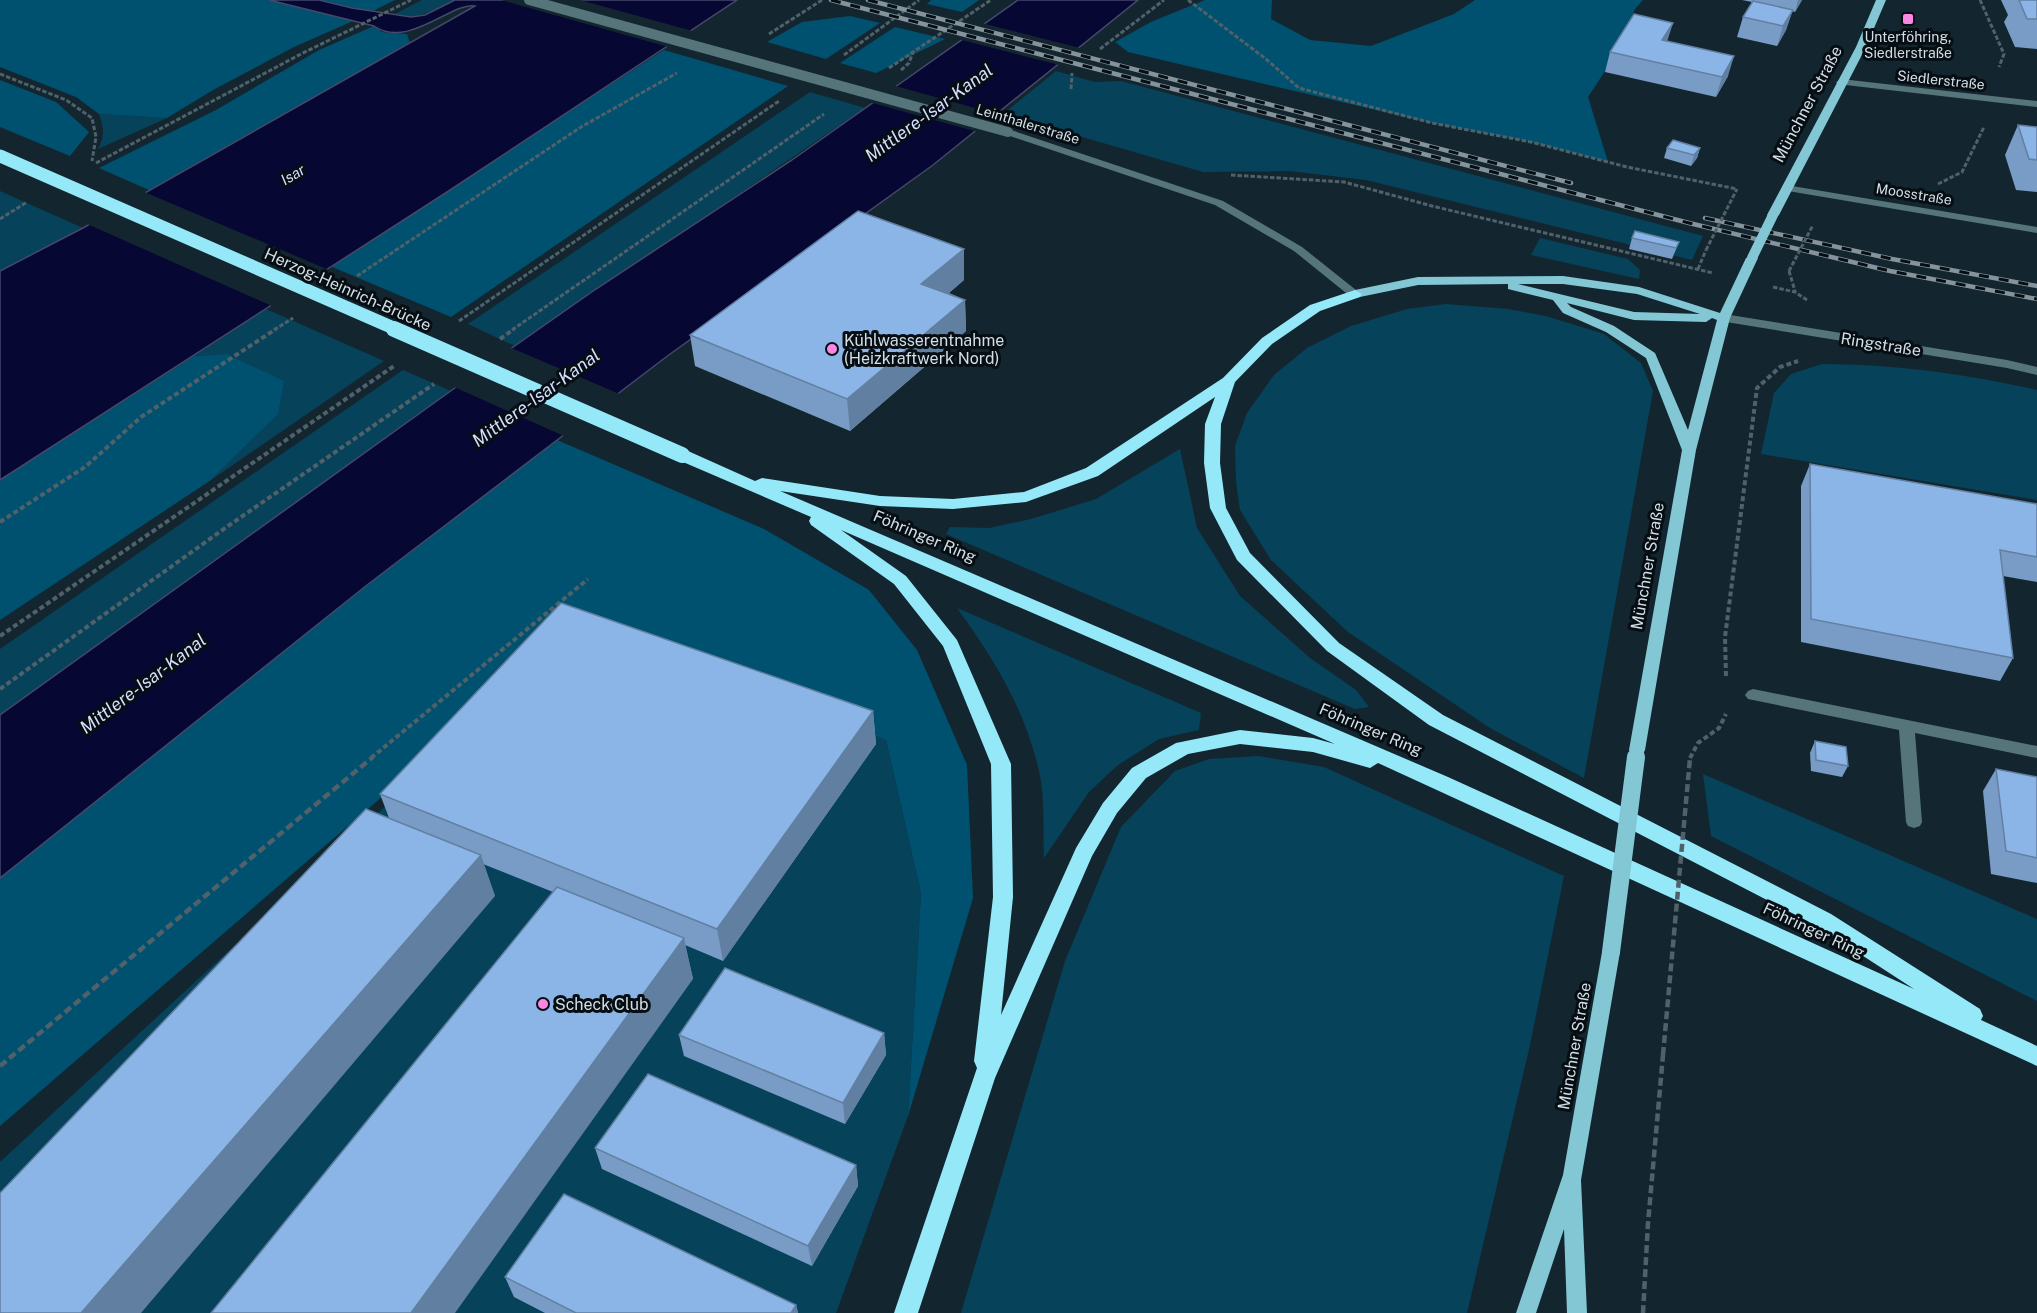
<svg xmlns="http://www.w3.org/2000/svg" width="2037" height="1313" font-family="'Public Sans',sans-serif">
<rect width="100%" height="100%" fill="#132630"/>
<!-- green -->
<g fill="#06425a">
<path d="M422,0H455C433,11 416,20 391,16Z"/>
<path d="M1056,71L1095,82L1121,81L1703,236L1692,260L1366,180L1289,171L1203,172L1003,114Z"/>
<path d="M810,92L865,108L515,346L468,324Z"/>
<path d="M99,114L167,118L98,149C105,136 104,128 99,114Z"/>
<path d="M0,191L83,228L0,271Z"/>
<path d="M1540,238L1628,259L1640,270L1639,279L1531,255Z"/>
<path d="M1446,304L1508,309L1546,316L1604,334L1641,363L1653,391L1584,778L1490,728L1348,632L1271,560L1240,510L1236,482L1235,446L1247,413L1274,375L1307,348L1351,326L1407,309Z"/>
<path d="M266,309L384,361L211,480L278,414L226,354L194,356Z"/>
<path d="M1822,364C1895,364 1966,374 2037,390V500L1761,454L1774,393L1791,374Z"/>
<path d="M403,370L451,391L0,715V649Z"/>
<path d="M1180,449L1197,528L1240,596L1310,658L1356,690L1369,707L1355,709L946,534L950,527L989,528L1031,519L1096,499Z"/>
<path d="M957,608L1201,713L1199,730L1159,739L1118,765L1089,792L1044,858C1043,831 1045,797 1039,771C1025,709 994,659 957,608Z"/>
<path d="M586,621L886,740L921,893L908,1116L836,1313H0V1162Z"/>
<path d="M1258,756L1324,767L1564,876L1530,1045L1467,1313H961L1065,961L1121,827L1175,771L1209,759Z"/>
<path d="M1703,774L2037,919V1001L1711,836Z"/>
</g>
<!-- forest -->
<g fill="#00516f">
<path d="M0,0H269L353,21L294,47L213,90L167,118L99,114L76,97L0,67Z"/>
<path d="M319,0H395L371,12Z"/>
<path d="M931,0H979L962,12L927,4Z"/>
<path d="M1205,0H1272L1271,19L1310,40L1371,46L1454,14L1475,0H1643L1635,9L1615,56L1588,97L1608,162L1531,142L1432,123L1128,52L1115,42L1151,22Z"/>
<path d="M850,16L880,23L826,59L767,42L802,22Z"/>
<path d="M374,26L382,32L407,34L410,43L149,190L99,168L216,110L319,50Z"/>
<path d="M895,27L945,39L876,73L840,63Z"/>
<path d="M664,50L788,86L451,317L330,266Z"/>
<path d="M0,80L56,102L89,132L70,156L0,127Z"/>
<path d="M226,354L284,381L278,414L211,480L0,620V480L194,356Z"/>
<path d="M557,440L764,529L869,590L917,650L967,765L973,898L908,1116L921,893L886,740L586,621L0,1126V878L367,585Z"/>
</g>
<!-- water -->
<g fill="#070733" stroke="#444869" stroke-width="1.5">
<path d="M269,0H319L352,8L411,17L425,15L455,0H737L447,192L0,480V271L83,228L475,6C453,1 408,50 374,26Z"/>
<path d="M1018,0H1138L933,165L666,357L367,585L0,878V715L459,385L596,289L792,160Z"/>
</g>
<!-- pier -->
<g fill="#132630">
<path d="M501,0H580L696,32L672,48Z"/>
<path d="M981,23L1080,48L1086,46L1057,69L1059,65L958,39Z"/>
<path d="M892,85L1000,115L978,132L869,102Z"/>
<path d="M142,191L329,270L274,307L85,223Z"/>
<path d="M509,347L622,395L566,437L452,386Z"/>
</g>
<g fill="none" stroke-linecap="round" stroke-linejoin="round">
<!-- path-far2 -->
<g stroke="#50616a" stroke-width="3" stroke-dasharray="4.5 2" stroke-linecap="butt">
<path d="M1188,0L1266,59L1299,88L1432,123L1531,142L1627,167L1737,189"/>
<path d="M1980,0L2004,54L1999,67"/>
<path d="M769,34L822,0"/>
<path d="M1100,49L1164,0"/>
<path d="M844,55L919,0"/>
<path d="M889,68L991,0"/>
<path d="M901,70L909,63L913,52"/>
<path d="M0,74L66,100L92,118L96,137L92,161"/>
<path d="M1071,89L1072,73"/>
<path d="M96,163L301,54L411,0"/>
<path d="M1231,175L1344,182L1432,206L1713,273"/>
<path d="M1938,184L1962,172L1984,127"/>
<path d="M0,219L27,202"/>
<path d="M1698,269L1706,250"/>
<path d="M1789,271L1795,291"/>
<path d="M357,276L581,127L677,73"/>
<path d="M1773,287L1795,292L1807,300"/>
<path d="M459,321L779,101"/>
<path d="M274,330L293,318"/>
<path d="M512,330L824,114"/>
</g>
<!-- path-far1 -->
<g stroke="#50616a" stroke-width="4" stroke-dasharray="5 3" stroke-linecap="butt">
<path d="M500,339L514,329"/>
<path d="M0,522L85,467L141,417L276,329"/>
<path d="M0,636L394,366"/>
<path d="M1726,676L1725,637L1757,388L1780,367L1798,361"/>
<path d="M0,689L228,526L434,384"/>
<path d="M371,758L588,579"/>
<path d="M1690,758L1698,743L1719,728L1726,714"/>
</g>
<!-- path -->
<g stroke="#50616a" stroke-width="4.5" stroke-dasharray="8 4" stroke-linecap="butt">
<path d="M0,1066L373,757"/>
<path d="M1643,1313L1648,1223L1663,1055"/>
</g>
<!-- minor -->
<g fill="#55757b" fill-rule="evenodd">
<path d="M1841,79L2037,101V107L1837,84L1836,82Z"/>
<path d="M1008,129L1223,201L1302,247L1361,294L1359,297H1351L1294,251L1215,205L1004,134L1003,132Z"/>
<path d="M1786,185L2037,227V233L1782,190V186Z"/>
<path d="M1724,314L2007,360L2037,367V375L2007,368L1720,321V315Z"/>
<path d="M1753,689L2037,746V758L1915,733L1922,822L1920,826L1914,828L1908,826L1906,822L1899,730L1748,699L1745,695L1748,691Z"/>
</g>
<!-- major -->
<g fill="#83c7d5" fill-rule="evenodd">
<path d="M1876,0H1886L1866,47L1779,215L1777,217H1769L1767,215L1856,47Z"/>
<path d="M1752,255L1758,258L1730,318L1696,450L1645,750L1643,754H1631L1629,750L1682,450L1646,358L1606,332L1563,313L1553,300L1508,289V284L1418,285L1355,298L1349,294L1355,290L1418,277L1563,276L1639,287L1720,313L1746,258ZM1518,284H1563L1637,294L1700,314L1634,312ZM1567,303L1634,320L1706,322L1712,318L1717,320L1688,430L1655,353L1614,326L1571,307Z"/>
<path d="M1611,945L1617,947L1620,952L1581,1180L1587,1313H1567L1564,1229L1536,1313H1516L1563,1175L1602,952L1605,947Z"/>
</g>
<!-- highway -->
<path fill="#95e8f8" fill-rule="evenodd" d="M1355,290L1362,294L1360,297L1320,311L1272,344L1235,382L1221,424L1220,463L1226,508L1250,553L1339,643L1443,715L1831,914L1980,1009L1983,1016L1981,1020L2037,1046V1066L1378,763L1370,768L1313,752L1240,744L1188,754L1146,778L1117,813L1092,856L995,1078L918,1313H894L977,1068L974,1061L993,897L991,764L943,646L894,584L811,525L809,521L811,517L676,459L674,455L676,451H688L755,481L762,478L880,496L953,499L1024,492L1086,468L1223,378L1262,338L1310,305ZM1215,397L1205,424L1204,463L1210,508L1237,560L1327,651L1429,725L1817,926L1914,989L1448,777L780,491L880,506L953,509L1026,502L1098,476ZM841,530L1335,744L1313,738L1240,730L1176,743L1132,768L1103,803L1076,848L1001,1015L1013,897L1011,764L957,640L906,576Z"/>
<!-- rail casing -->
<g stroke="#85949c" stroke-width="4.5">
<g id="rail">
<path d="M831,0L1689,223L1890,271L2037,299"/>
<path d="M868,0L1571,183"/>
<path d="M1705,218L1892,259L2037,286"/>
</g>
</g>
<!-- rail -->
<use href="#rail" stroke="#060e13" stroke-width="3" stroke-dasharray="10" stroke-linecap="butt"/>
<!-- path-bridge-far1 -->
<g stroke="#50616a" stroke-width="3" stroke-dasharray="4.5 2" stroke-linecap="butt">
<path d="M1706,250L1737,189"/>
<path d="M1789,271L1813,225"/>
</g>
<!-- path-bridge -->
<path stroke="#50616a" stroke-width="4.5" stroke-dasharray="8 4" stroke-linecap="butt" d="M1663,1055L1690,758"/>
<!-- minor-bridge -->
<path stroke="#55757b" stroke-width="10" d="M529,0L1008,132"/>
<!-- major-bridge-far2 -->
<path stroke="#83c7d5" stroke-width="10" d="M1752,258L1773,215"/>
<!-- major-bridge-far1 -->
<path stroke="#83c7d5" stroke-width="14" d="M1636,758L1637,750"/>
<!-- major-bridge -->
<path stroke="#83c7d5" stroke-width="18" d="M1611,952L1636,757"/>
<!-- highway-bridge-far1 -->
<path stroke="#95e8f8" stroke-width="13" d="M0,156L398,330"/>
<!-- highway-bridge -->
<path stroke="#95e8f8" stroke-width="16" d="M394,329L682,455"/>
</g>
<!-- wall -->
<g fill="#789cc6">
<path d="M1742,0H1802L1795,12L1792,11L1786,30L1777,46L1737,37L1743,17L1752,2Z"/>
<path d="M2001,0H2037V49L2015,47L2004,22L2008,15Z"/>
<path d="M1610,52L1728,76L1716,97L1605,72Z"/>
<path d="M2018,125L2037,127V192L2016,190L2005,155Z"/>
<path d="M1667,148H1700L1697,158L1691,166L1664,158Z"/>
<path d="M1632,238L1679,242L1672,259L1629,249Z"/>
<path d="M964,249V280L949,293L965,300L966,331L850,431L695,366L690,335Z"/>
<path d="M1810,464L2037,504V582L2003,576L2013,658L2000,681L1801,642V486Z"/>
<path d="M873,711L876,744L723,961L685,945L693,979L553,892L483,864L495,896L389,818L380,794Z"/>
<path d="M1815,741L1848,766L1842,777L1811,771L1810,753Z"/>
<path d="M1996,769L2037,777V883L1991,874L1983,791Z"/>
<path d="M884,1033L886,1055L845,1124L684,1056L679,1035Z"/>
<path d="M595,1148L856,1165L858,1186L812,1266L602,1169Z"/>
<path d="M505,1277L796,1305L798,1313H545L514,1297Z"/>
</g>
<!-- shaded-wall -->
<g fill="#617fa1">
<path d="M1798,0H1802L1795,12Z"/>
<path d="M1793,10L1786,30L1777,46L1783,26Z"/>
<path d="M1673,23L1667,42L1662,40Z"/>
<path d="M1734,56L1728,76L1716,97L1722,77Z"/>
<path d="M1700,148L1697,158L1691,166L1694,155Z"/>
<path d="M964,249V280L923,315L921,284Z"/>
<path d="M965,300L966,331L850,431L847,399Z"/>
<path d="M873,711L876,744L723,961L717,929Z"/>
<path d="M481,855L495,896L141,1313H81Z"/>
<path d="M684,938L693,979L455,1313H411Z"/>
<path d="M884,1033L886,1055L845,1124L843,1103Z"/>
<path d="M856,1165L858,1186L812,1266L808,1246Z"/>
<path d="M796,1305L798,1313H791Z"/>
</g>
<!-- building -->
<g fill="#8bb5e6" stroke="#617fa1" stroke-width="1.5">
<path d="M2019,0H2037V19H2027Z"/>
<path d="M1753,1L1793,10L1783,26L1743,17Z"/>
<path d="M1634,14L1673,23L1662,40L1734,56L1722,77L1610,52Z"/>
<path d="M2018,125L2037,127V160L2029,159Z"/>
<path d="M1673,140L1700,148L1694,155L1667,148Z"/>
<path d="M858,211L964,249L921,284L965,300L847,399L690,335Z"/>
<path d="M1635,231L1679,242L1676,248L1632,238Z"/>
<path d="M1810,464L2037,504V557L2000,550L2013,658L1811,619Z"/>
<path d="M561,603L873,711L717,929L380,794Z"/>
<path d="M1815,741L1846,747L1848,766L1816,760Z"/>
<path d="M1996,769L2037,777V858L2006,851Z"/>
<path d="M366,809L481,855L81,1313H0V1193Z"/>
<path d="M557,887L684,938L411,1313H211Z"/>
<path d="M725,968L884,1033L843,1103L679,1035Z"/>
<path d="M648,1074L856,1165L808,1246L595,1148Z"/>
<path d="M564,1194L796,1305L791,1313H576L505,1277Z"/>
</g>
<!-- markers -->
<g fill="#fc86e3" stroke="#060e13" stroke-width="2">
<rect x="1902" y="13" width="12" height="12" rx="3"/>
<circle cx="832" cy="349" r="6"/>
<circle cx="543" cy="1004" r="6"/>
</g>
<g text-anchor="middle" stroke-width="6" stroke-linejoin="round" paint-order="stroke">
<!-- far-poi labels -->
<g font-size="14" fill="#d3dfe6" stroke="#060e13">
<text x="1908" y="42">Unterföhring,<tspan x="1908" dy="16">Siedlerstraße</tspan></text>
</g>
<!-- far-street labels -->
<g font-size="14" fill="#d3dfe6" stroke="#060e13">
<text transform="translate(1941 80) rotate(6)" y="5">Siedlerstraße</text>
<text transform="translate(1028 124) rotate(17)" y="5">Leinthalerstraße</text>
<text transform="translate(1914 194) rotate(9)" y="5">Moosstraße</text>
</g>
<!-- far-water labels -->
<g font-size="15" font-style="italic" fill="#d5defe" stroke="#060e13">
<text transform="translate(293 175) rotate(-31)" y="5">Isar</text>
</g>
<!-- street labels -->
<g font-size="16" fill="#d3dfe6" stroke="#060e13">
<text transform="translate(1807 104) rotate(-62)" y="6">Münchner Straße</text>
<text transform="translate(348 289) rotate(24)" y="6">Herzog-Heinrich-Brücke</text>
<text transform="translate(1881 344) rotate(9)" y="6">Ringstraße</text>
<text transform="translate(925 536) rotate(23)" y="6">Föhringer Ring</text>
<text transform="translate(1647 566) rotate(-80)" y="6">Münchner Straße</text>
<text transform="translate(1371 729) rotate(23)" y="6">Föhringer Ring</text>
<text transform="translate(1814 930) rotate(25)" y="6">Föhringer Ring</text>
<text transform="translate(1574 1046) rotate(-80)" y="6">Münchner Straße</text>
</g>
<!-- poi labels -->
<g font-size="16" fill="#d3dfe6" stroke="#060e13" text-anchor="start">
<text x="844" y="346">Kühlwasserentnahme<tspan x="844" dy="18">(Heizkraftwerk Nord)</tspan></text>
<text x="555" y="1010">Scheck Club</text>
</g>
<!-- water labels -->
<g font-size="18" font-style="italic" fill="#d5defe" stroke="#060e13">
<text transform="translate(929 113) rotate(-36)" y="6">Mittlere-Isar-Kanal</text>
<text transform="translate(536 398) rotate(-36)" y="6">Mittlere-Isar-Kanal</text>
<text transform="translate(143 684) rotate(-37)" y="6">Mittlere-Isar-Kanal</text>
</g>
</g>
</svg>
